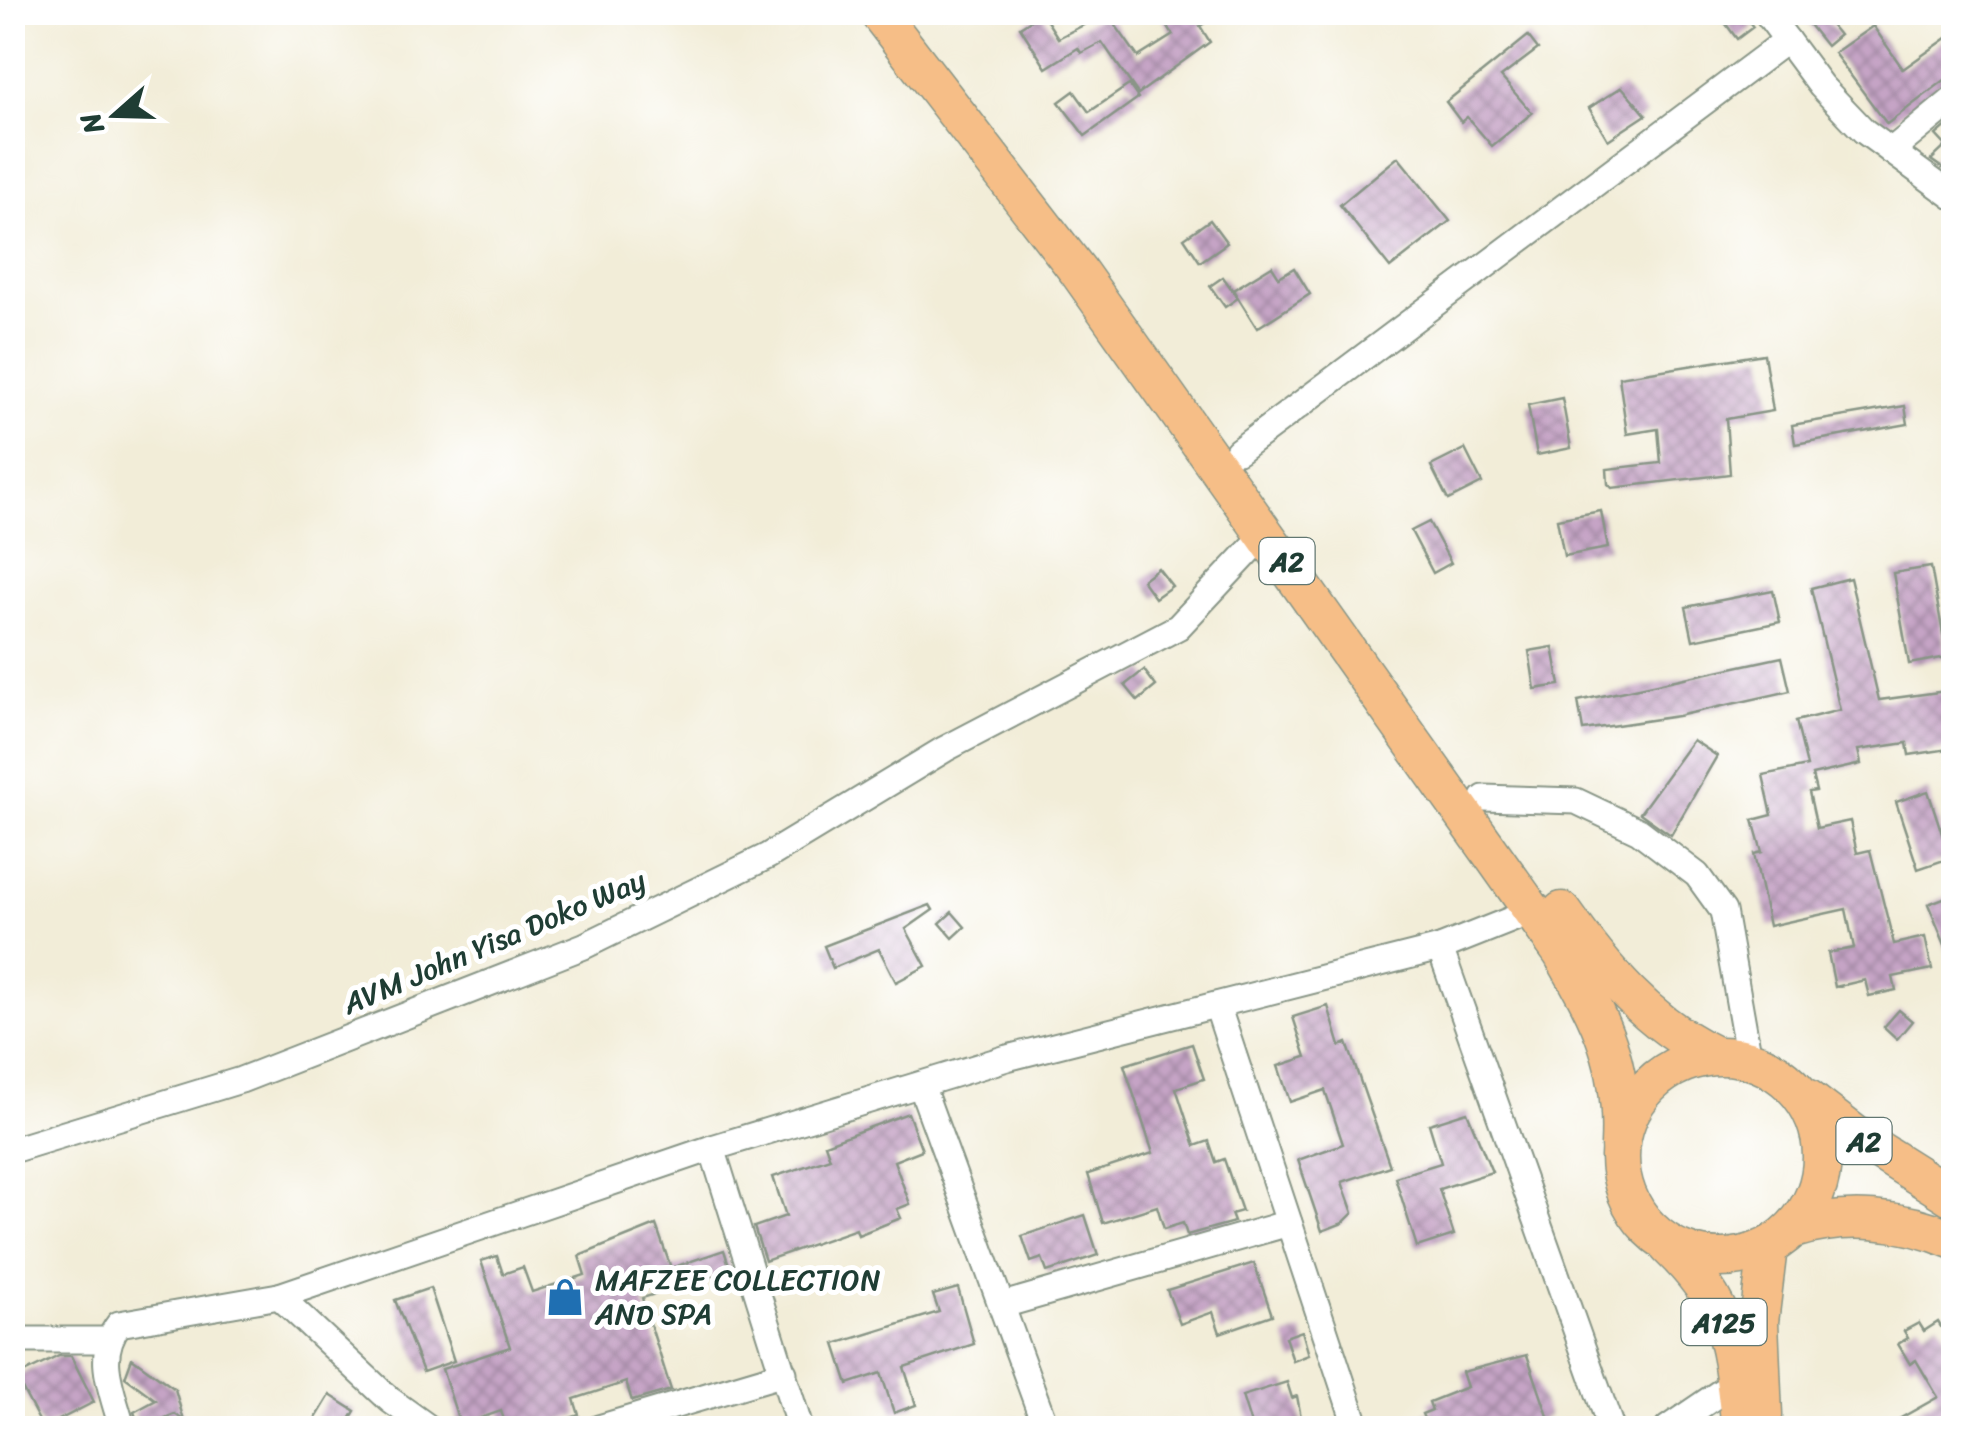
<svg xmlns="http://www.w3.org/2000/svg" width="1966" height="1441" font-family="Sriracha,sans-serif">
<defs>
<pattern id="building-cross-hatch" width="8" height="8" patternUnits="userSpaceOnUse" patternTransform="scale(2.5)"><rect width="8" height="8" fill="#c6a4c6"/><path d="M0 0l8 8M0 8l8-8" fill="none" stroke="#a087a2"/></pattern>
</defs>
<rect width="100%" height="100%" fill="#fff"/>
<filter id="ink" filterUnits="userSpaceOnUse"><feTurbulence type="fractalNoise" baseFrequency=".01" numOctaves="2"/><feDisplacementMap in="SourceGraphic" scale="20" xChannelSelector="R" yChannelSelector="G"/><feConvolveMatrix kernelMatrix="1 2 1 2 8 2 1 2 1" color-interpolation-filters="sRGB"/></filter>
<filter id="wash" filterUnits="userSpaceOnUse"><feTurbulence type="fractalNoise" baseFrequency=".0048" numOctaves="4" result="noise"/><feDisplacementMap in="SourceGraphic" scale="40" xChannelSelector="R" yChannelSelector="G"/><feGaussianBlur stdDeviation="2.25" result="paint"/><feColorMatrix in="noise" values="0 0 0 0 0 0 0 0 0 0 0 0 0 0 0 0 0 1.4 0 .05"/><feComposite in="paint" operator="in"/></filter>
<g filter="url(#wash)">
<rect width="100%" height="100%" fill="#f2edd8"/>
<g id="blocks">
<!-- building -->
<g fill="url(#building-cross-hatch)">
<path d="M1158,12H1223L1200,26L1210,42L1138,94L1102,42L1081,53L1078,48L1046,68L1020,27L1042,13L1058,38L1107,13L1138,57L1173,35Z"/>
<path d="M1717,12H1742L1753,27L1737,39Z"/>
<path d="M1799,12H1820L1839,35L1826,46Z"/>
<path d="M1873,26L1903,69L1954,33V73L1887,124L1834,53Z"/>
<path d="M1528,36L1538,49L1501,77L1532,113L1492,146L1467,117L1461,122L1446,102Z"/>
<path d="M1129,85L1138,98L1085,136L1059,102L1074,91L1089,112Z"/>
<path d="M1622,87L1646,115L1608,140L1589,108Z"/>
<path d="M1954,120V176L1931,160L1946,146L1936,135Z"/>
<path d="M1398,157L1450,221L1390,268L1340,205Z"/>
<path d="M1210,220L1227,243L1200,262L1184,238Z"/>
<path d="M1272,266L1279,277L1294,268L1310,294L1257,328L1233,290Z"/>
<path d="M1223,277L1238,298L1225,307L1210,286Z"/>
<path d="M1764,354L1773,411L1726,419L1730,474L1612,488L1608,484L1607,469L1661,463L1658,429L1627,434L1619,377Z"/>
<path d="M1562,398L1571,448L1537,455L1528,405Z"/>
<path d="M1905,406L1908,424L1795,444L1792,425Z"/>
<path d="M1465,449L1482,483L1448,500L1431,466Z"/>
<path d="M1601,511L1608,548L1564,556L1557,519Z"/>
<path d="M1429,522L1451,563L1433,573L1411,531Z"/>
<path d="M1931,567L1947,657L1909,664L1893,573Z"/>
<path d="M1158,568L1172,586L1155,598L1142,580Z"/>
<path d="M1850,578L1879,700L1954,690V731L1946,732L1949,749L1909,755L1907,743L1858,750L1861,764L1812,775L1816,791L1809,792L1817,828L1850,821L1857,853L1870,850L1894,944L1925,937L1932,969L1893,977L1896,990L1869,996L1865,980L1835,987L1828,953L1854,948L1846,909L1769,926L1754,854L1762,852L1753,820L1772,815L1763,775L1807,766L1796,721L1840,710L1811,588Z"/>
<path d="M1773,590L1780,622L1693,640L1686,607Z"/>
<path d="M1553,647L1560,685L1535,689L1529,651Z"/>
<path d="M1782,657L1790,691L1678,716L1583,730L1578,701Z"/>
<path d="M1144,670L1156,686L1138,701L1125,685Z"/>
<path d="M1693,740L1717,756L1671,835L1640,813Z"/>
<path d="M1928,791L1950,858L1918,869L1896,802Z"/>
<path d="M1954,894V964H1953L1928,904Z"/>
<path d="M930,905L933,910L906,929L926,966L896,982L879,949L833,968L824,946Z"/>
<path d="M952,912L965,927L953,938L940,923Z"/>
<path d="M1328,1006L1340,1046L1347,1043L1390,1166L1342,1182L1353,1213L1343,1223L1322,1231L1298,1160L1343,1144L1325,1090L1290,1102L1278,1066L1306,1057L1293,1017Z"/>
<path d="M1899,1010L1912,1021L1897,1039L1884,1027Z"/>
<path d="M1192,1044L1204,1079L1176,1088L1195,1146L1209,1141L1216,1162L1224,1159L1242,1211L1231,1214L1234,1222L1187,1235L1183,1223L1164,1229L1157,1206L1103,1223L1088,1174L1153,1153L1124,1065Z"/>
<path d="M1467,1112L1492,1172L1439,1189L1454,1235L1417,1247L1395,1177L1441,1163L1429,1124Z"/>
<path d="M908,1113L922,1150L894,1161L910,1204L897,1209L901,1218L858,1235L856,1229L765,1261L754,1227L786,1216L773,1177L830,1158L825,1144Z"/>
<path d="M1085,1215L1098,1255L1047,1272L1042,1258L1031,1262L1022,1236Z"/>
<path d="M656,1225L671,1268L724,1250L731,1271L642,1298L671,1390L632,1401L626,1382L574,1399L579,1415L540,1428H507L501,1411L460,1425L442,1369L510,1347L481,1261L497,1256L503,1274L523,1267L532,1292L585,1275L579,1256Z"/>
<path d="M1254,1263L1272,1315L1220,1333L1213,1312L1180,1324L1167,1290Z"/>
<path d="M430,1288L454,1361L423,1372L395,1300Z"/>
<path d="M958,1288L974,1344L904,1367L916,1405L894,1413L881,1373L848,1384L835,1344L939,1312L933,1295Z"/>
<path d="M1938,1322L1951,1343L1944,1347L1954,1364V1428H1883L1938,1397L1916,1360L1910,1364L1898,1344L1908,1338L1904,1331L1919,1323L1924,1331Z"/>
<path d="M1302,1331L1309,1355L1293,1361L1285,1337Z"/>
<path d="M1527,1355L1548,1416L1540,1420L1544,1428H1428L1422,1414L1432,1410L1429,1402L1467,1387L1462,1372Z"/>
<path d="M59,1356H71L94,1402L43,1428L16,1377Z"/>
<path d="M132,1358L175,1389L184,1421L175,1414L140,1428L134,1412L156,1400L125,1377Z"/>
<path d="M1287,1382L1292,1398L1297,1396L1303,1428H1252L1242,1396Z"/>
<path d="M330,1395L355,1411L345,1428H310Z"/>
</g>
</g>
</g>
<g filter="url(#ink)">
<use href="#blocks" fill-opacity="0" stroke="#889586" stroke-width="2.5"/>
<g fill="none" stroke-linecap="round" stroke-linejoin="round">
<!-- minor casing -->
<g stroke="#889586" stroke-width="29">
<g id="minor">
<path d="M1766,12L1821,86L1864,131L1954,197"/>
<path d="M1891,151L1954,99"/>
<path d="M1238,451L1787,40"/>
<path d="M1484,798L1576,801L1639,831L1697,875L1723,911L1749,1059"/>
<path d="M1440,948L1611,1428"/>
<path d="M1217,1005L1357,1428"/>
<path d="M921,1085L1046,1428"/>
<path d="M712,1148L800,1428"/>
<path d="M12,1150L241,1080L584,946L768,856L945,749L1178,627L1267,532"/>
<path d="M279,1296L390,1400L429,1428"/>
<path d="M1003,1305L1289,1223"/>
<path d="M12,1340H107"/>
<path d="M122,1428C113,1392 94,1356 119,1324L279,1296L712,1148L1007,1058L1440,948L1533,911"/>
<path d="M599,1428L784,1373"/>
<path d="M1668,1428L1734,1383"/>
</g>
</g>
<!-- highway casing -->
<g stroke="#889586" stroke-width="41">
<g id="highway">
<path d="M878,12L1078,271L1562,953C1602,1022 1624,1064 1620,1145"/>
<path d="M1562,911C1603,969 1648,1024 1714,1055"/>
<circle cx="1721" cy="1157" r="101"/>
<path d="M1807,1098L1862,1140L1954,1198"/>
<path d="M1793,1229C1846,1213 1902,1218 1954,1240"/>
<path d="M1669,1247C1732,1307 1731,1346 1741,1428"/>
<path d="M1763,1416L1759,1322L1768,1247"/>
</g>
</g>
<!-- minor -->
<use href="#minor" stroke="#fff" stroke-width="25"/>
<!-- highway -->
<use href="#highway" stroke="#f6be87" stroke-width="38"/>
</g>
</g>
<!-- icons -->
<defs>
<g id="shop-bare" transform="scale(3)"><path d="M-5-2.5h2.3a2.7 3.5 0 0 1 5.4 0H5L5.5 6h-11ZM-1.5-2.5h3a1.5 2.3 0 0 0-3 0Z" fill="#1f6fb2" stroke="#fff" stroke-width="2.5" paint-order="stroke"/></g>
</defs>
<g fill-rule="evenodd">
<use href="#shop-bare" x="565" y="1297"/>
</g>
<g text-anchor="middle" stroke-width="10" stroke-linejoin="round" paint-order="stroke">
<!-- shield labels -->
<g fill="#fff" stroke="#627771" stroke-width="2.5">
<rect x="1259.5" y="538" width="55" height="46" rx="8"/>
<rect x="1836.5" y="1118" width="55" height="46" rx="8"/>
<rect x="1681.5" y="1299" width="85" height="46" rx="8"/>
</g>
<g font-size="28" font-weight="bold" fill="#1f3d34">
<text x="1287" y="571">A2</text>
<text x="1864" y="1151">A2</text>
<text x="1724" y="1332">A125</text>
</g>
<!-- street labels -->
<g font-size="30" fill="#1f3d34" stroke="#fff">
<text transform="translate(494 942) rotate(-23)" y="10">AVM John Yisa Doko Way</text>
</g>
<!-- poi labels -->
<g font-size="30" fill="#1f3d34" stroke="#fff" text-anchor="start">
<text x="595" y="1290">MAFZEE COLLECTION<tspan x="595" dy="34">AND SPA</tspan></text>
</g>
</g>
<!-- margin -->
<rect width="1966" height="1441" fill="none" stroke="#fff" stroke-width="50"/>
<!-- north arrow -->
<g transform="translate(115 115) rotate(250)" stroke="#ffffff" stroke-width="8" paint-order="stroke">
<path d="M0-8L18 38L0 25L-18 38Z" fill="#1f3d34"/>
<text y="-15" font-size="28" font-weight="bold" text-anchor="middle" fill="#1f3d34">N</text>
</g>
</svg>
